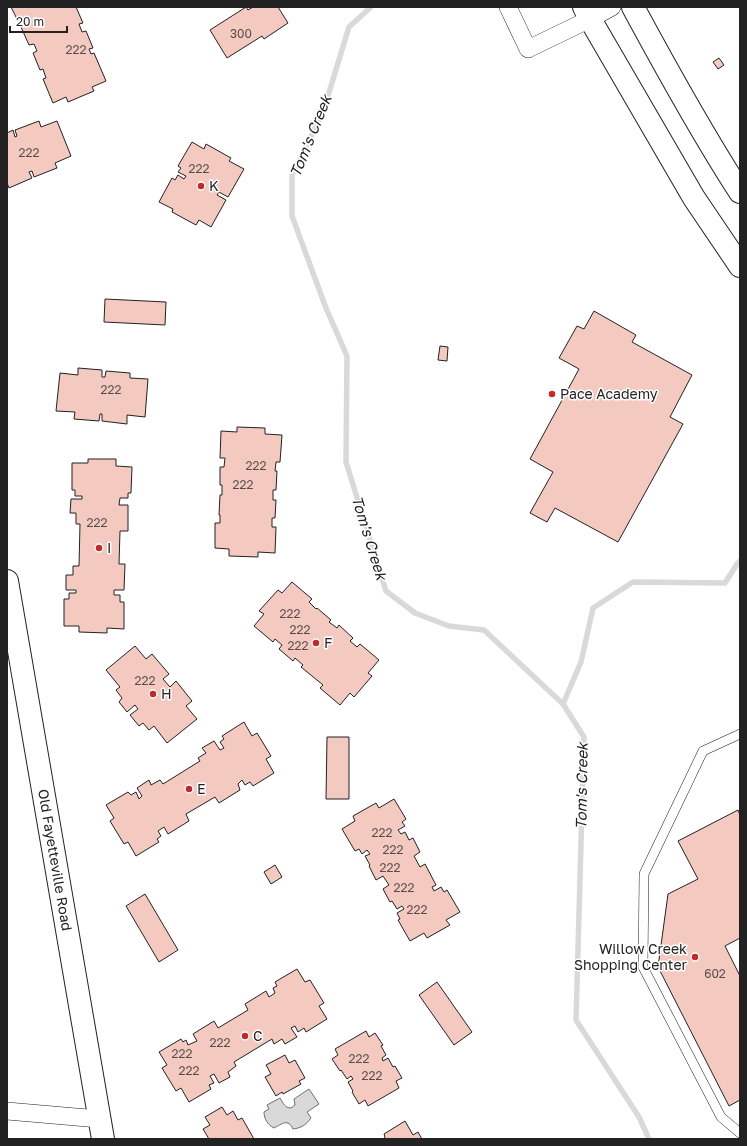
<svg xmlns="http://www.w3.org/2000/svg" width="747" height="1146" font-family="'Golos Text',sans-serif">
<rect width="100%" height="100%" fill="#fff"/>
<!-- water -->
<path fill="#d9d9d9" stroke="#6f6f6f" d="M309,1089L319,1104L307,1112L311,1118C306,1125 301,1128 293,1129C288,1118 282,1124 274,1128C268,1125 264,1119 264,1112L269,1109L267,1105L280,1098C283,1103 285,1108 291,1108L295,1105L294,1099Z"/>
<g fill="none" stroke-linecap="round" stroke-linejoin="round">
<!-- stream -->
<g stroke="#d9d9d9" stroke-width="5.5">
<path d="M371,7L349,27L323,112L292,175V216L326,308L347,356L346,462L386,591L415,613L449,626L484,630L563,704L584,737L576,1020L639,1117L649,1139"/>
<path d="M563,704L581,662L593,608L633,582L725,583L737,564L740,561"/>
</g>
</g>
<!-- building -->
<g fill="#f3c9c0" stroke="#222">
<path d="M11,7H76L83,23L79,24L82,32L86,31L93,48L89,49L91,54L94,53L106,81L92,87L94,91L68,102L66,97L53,103L43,79L46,78L43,69L40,70L33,53L37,51L34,44L29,45L21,27L26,25L22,17L17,19Z"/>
<path d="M246,7L248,10L253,7H278L288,23L264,39L262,36L227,58L210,30Z"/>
<path d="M719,58L724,65L718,69L713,62Z"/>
<path d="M39,121L41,127L57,121L71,156L55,163L57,168L34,177L32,171L29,172L32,178L9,188L7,183V133L13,130L15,137L17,136L15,130Z"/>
<path d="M192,142L204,149L206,144L231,158L229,161L244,169L228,197L219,192L217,195L226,200L211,227L199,220L196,225L172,212L173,209L159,202L172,178L175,180L178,175L184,179L186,176L178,172L181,168L178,166Z"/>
<path d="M105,299L166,302L165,325L104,322Z"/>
<path d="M594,311L636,335L632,342L692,375L670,417L683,424L618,542L555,508L547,522L530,513L553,472L530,459L579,369L559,358L577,326L584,329Z"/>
<path d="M440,346L448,347L447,361L438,360Z"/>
<path d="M78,368L102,370V377H105L106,371L130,373V378L148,379L145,417L127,415V424L102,421V414H100L99,421L74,419L75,412L56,411L60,373L78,375Z"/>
<path d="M237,427L265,428V434L282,435L280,462H276L275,471H277L276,490H273V500H276L275,518H272V527H276L275,553L258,552V557L229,556V549L215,548V523H220V515H219L220,495H222V485H220V467H224L225,458H220L221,431L237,432Z"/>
<path d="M88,459H116V466L132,467L131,493H128V498H120L119,505H128V531H120L119,564H125L124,590H114V595H120V602H124V629L107,628V633L79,632V626H64V599H69V593H76V590H66V575H73V566H79L80,524H76V513H70L71,499H82V496H75V490H72V463H88Z"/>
<path d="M292,582L312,599L309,602L316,609L317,608L331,620L329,622L337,628L339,625L353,638L350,641L357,647L360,644L379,660L368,673L372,676L354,697L350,693L340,705L320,688L323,685L301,667L303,665L295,658L293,661L279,649L282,645L275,639L273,642L254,626L264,614L259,611L278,590L282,593Z"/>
<path d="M135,646L146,659L152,654L169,674L163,679L170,687L176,681L192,701L186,706L197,719L167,743L154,726L149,730L143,723L139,726L130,715L138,709L135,705L127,712L119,702L122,698L116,690L120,687L106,670Z"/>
<path d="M244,722L252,736L257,733L271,756L266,759L274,773L253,786L250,782L245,785L242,780L238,784L240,790L219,803L215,797L186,814L189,821L168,834L164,827L158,831L161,836L157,839L159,842L136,856L128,842L124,844L110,821L114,818L106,805L128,792L131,795L136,792L139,799L142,796L137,788L149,780L151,785L160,780L163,784L200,761L198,758L206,753L202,748L214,741L220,750L224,748L220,742L224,739L222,736Z"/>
<path d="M327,737H349V799H326Z"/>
<path d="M394,799L406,819L402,822L405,826L398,830L401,834L405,832L409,840L413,838L420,852L414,856L420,867L425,864L436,885L432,887L434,891L441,887L444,892L447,890L460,912L446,920L450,925L427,938L424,933L410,941L398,920L400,919L397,913L404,909L402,906L397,909L392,901L390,902L383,889L389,885L383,876L376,880L369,866L370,865L365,856L370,854L367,850L362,854L359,849L355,851L342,829L355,821L353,816L376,803L379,808Z"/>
<path d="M738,810L740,815V938L725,946L740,976V1100L729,1106L658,967L668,894L698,879L678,841Z"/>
<path d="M275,865L282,877L271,884L264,872Z"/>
<path d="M145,894L178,950L159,962L126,906Z"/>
<path d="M297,969L305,982L310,980L324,1003L319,1006L327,1019L306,1032L304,1028L298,1032L295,1026L291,1028L297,1037L285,1044L282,1039L274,1044L272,1039L234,1062L236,1066L228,1072L230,1077L219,1083L214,1074L210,1076L214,1083L209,1085L211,1089L189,1102L181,1088L176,1091L162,1068L167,1065L159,1052L181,1039L183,1042L186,1040L188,1045L197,1041L193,1034L214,1021L218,1028L248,1010L245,1004L266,991L269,997L275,993L273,988L277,986L275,982Z"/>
<path d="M437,982L472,1032L454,1045L419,995Z"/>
<path d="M366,1031L369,1037L375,1033L383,1045L381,1046L386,1055L382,1058L383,1061L388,1058L393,1067L395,1066L402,1078L396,1081L399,1088L368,1106L365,1100L359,1104L352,1092L353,1091L348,1082L353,1079L351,1076L347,1079L341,1070L340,1071L332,1059L338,1055L335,1049Z"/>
<path d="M285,1055L289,1063L295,1060L305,1078L299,1081L301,1084L283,1094L282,1092L276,1096L265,1077L271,1074L266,1065Z"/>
<path d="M222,1107L227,1115L233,1111L238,1120L242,1118L254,1139H209L203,1129L210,1125L205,1117Z"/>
<path d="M405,1121L413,1135L418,1132L422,1139H383L385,1137L384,1134Z"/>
</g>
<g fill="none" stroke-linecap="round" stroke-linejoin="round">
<!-- lane casing -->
<g stroke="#222" stroke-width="10">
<path id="lane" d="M740,734L703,751L644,874L643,967L721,1117L740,1133"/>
</g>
<!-- street casing -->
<g stroke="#222" stroke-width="18">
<g id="street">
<path d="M508,7L528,49L590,19L612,7"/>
<path d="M7,1111L99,1119"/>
</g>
</g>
<!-- secondary casing -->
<g stroke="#222" stroke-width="24">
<g id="secondary">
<path id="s1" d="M7,581L103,1139"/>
</g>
</g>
<!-- highway casing -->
<g stroke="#222" stroke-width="24">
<g id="highway">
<path d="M584,7L590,19L694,198L740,266"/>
<path d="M633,7C667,70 701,132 740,192"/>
</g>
</g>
<!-- lane -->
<use href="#lane" stroke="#fff" stroke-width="9"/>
<!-- street -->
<use href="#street" stroke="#fff" stroke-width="17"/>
<!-- secondary -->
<use href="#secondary" stroke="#fff" stroke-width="22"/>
<!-- highway -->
<use href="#highway" stroke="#fff" stroke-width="22"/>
</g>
<!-- markers -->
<g fill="#c62828" stroke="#fff" stroke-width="1.5">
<circle cx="201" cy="186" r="4"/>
<circle cx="552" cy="394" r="4"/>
<circle cx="99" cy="548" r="4"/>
<circle cx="316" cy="643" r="4"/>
<circle cx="153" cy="694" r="4"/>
<circle cx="189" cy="789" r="4"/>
<circle cx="695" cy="957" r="4"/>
<circle cx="245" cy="1036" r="4"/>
</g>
<g text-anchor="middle" stroke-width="3" stroke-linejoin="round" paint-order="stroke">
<!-- number labels -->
<g font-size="12" fill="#564c4a">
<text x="241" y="38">300</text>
<text x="76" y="54">222</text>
<text x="29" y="157">222</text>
<text x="199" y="173">222</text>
<text x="111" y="394">222</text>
<text x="256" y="470">222</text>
<text x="243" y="489">222</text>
<text x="97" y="527">222</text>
<text x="290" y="618">222</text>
<text x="300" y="634">222</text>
<text x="298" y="650">222</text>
<text x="145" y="685">222</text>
<text x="382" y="837">222</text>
<text x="393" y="854">222</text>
<text x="390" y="872">222</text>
<text x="404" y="892">222</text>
<text x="417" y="914">222</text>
<text x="715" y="978">602</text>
<text x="220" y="1047">222</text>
<text x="182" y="1058">222</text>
<text x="359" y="1063">222</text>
<text x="189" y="1075">222</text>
<text x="372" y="1080">222</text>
</g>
<!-- poi labels -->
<g font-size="14" fill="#222" stroke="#fff" text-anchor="start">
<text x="209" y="191">K</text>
<text x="560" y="399">Pace Academy</text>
<text x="107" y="553">I</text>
<text x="324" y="648">F</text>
<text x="161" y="699">H</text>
<text x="197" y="794">E</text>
<text x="687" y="954" text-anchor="end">Willow Creek<tspan x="687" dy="16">Shopping Center</tspan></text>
<text x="253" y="1041">C</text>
</g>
<!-- street labels -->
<g font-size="14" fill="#222" stroke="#fff">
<text dy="5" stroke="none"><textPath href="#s1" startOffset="283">Old Fayetteville Road</textPath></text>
</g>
<!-- water labels -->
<g font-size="15" font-style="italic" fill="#222" stroke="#fff">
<text transform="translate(311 136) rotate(-68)" y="5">Tom's Creek</text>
<text transform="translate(369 538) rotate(73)" y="5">Tom's Creek</text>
<text transform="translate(582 786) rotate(-89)" y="5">Tom's Creek</text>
</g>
</g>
<!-- border -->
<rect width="747" height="1146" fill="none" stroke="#222222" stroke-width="16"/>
<!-- scale -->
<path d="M10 26v6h57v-6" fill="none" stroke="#222222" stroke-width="2"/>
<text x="16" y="26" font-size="12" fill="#222222" stroke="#ffffff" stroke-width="3" paint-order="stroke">20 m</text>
</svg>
